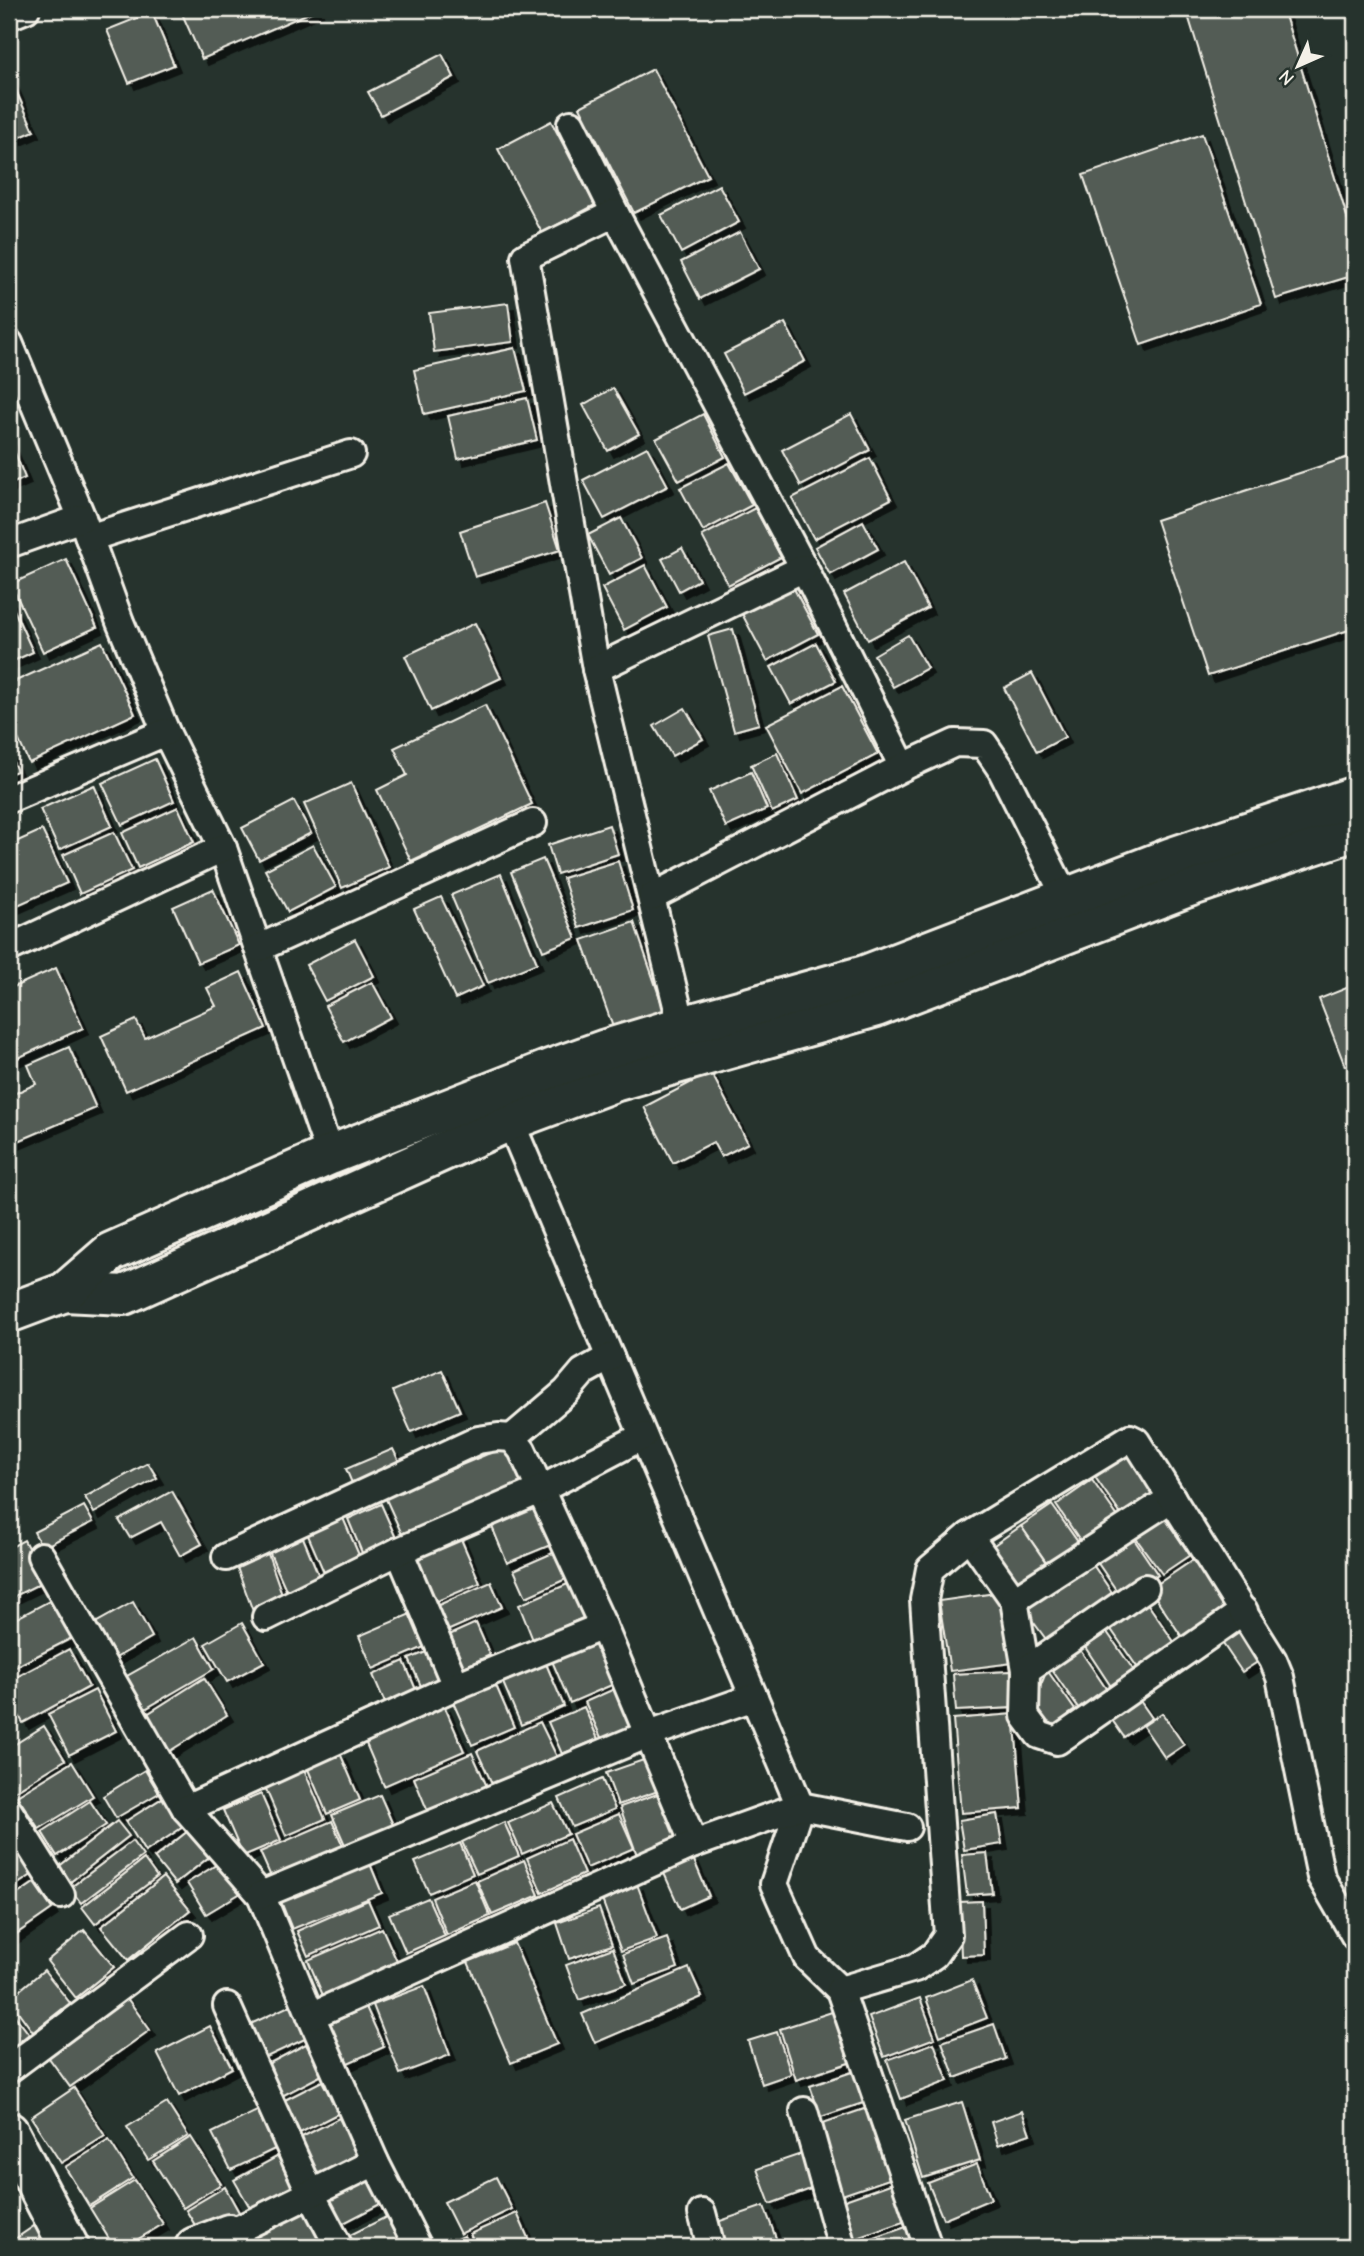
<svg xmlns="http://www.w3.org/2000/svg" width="1364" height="2256" font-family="'Comic Neue',sans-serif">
<defs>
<filter id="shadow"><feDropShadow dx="6" dy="6" stdDeviation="0" flood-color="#0009"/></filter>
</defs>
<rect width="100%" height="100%" fill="#26332d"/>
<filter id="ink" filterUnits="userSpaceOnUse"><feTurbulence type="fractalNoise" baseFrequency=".0143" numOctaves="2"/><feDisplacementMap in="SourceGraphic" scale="14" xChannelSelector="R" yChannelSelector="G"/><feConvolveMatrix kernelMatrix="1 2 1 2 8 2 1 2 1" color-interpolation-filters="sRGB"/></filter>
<g filter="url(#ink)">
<!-- building -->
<g fill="#525c55" stroke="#f4f1e8" stroke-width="2" filter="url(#shadow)">
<path d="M180,9H318L202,59Z"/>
<path d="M1186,9H1283L1355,243V275L1276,299Z"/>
<path d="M152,12L174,65L129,83L107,30Z"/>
<path d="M442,54L454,77L381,115L368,92Z"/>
<path d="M653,69L708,176L634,213L580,107Z"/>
<path d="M9,75L34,131L9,142Z"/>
<path d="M551,121L595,205L542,233L498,149Z"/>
<path d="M1202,134L1261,304L1141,345L1083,175Z"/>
<path d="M719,185L739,222L681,253L661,215Z"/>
<path d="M740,232L759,269L700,299L681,262Z"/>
<path d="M508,303L513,342L434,352L429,313Z"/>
<path d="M785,323L805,361L744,393L724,354Z"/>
<path d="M515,348L526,391L424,414L414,370Z"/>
<path d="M613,388L639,434L608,451L583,405Z"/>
<path d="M527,398L537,440L458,459L448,416Z"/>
<path d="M703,414L725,457L679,481L656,439Z"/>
<path d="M851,414L870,450L801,486L782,450Z"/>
<path d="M9,438L25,478L9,485Z"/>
<path d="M647,447L668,486L604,519L583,480Z"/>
<path d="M1355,455V628L1208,676L1156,520Z"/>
<path d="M870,458L891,499L814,539L792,498Z"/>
<path d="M729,463L752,505L703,531L680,488Z"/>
<path d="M545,503L560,550L475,577L460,531Z"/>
<path d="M755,508L781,557L728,585L702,536Z"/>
<path d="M621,518L642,558L609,575L588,535Z"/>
<path d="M863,521L878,549L830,575L815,547Z"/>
<path d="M682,548L699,580L679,591L662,559Z"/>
<path d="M66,559L97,627L43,652L11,584Z"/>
<path d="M904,562L928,608L868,640L844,594Z"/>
<path d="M645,565L667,607L624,630L602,588Z"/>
<path d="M792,585L818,634L767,661L741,612Z"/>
<path d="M9,599L33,652L9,663Z"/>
<path d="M475,623L501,678L431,711L405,656Z"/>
<path d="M733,629L759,724L734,731L708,636Z"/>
<path d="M908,635L927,668L893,687L874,655Z"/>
<path d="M102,642L135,714L29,763L9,719V684Z"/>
<path d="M816,643L836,681L791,704L771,667Z"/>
<path d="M1032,673L1065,737L1037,752L1004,688Z"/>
<path d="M842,686L878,754L802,794L766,725Z"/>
<path d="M485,705L532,804L411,861L377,790L407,775L394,748Z"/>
<path d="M685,708L703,739L672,756L654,726Z"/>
<path d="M9,753L17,771L9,774Z"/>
<path d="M777,753L798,800L772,812L751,765Z"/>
<path d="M155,759L174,801L122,825L102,783Z"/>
<path d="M751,772L767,809L726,827L709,791Z"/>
<path d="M351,783L389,867L342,888L304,804Z"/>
<path d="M94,785L112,826L59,850L40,809Z"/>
<path d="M294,801L311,833L259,860L242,828Z"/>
<path d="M178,807L194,842L138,868L122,833Z"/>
<path d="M609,825L618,854L557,874L548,845Z"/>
<path d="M42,830L67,883L11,908L9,903V845Z"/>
<path d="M114,832L132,870L80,894L63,855Z"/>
<path d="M313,845L336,887L288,912L265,870Z"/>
<path d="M543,859L576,938L543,951L511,872Z"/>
<path d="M618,861L633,910L579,928L563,878Z"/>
<path d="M501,874L537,963L488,983L451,895Z"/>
<path d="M213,889L239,945L198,963L173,907Z"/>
<path d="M441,897L483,986L455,999L414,909Z"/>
<path d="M634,922L665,1013L614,1030L582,940Z"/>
<path d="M355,939L374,976L325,1001L306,965Z"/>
<path d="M56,968L83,1028L9,1062V989Z"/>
<path d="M241,972L266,1028L126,1091L101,1036L136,1020L145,1038L216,1006L207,988Z"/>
<path d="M372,982L391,1017L344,1042L325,1006Z"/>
<path d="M1349,987L1355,1002V1062L1345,1066L1319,999Z"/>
<path d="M69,1047L96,1108L9,1145V1096L36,1084L28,1065Z"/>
<path d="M711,1072L748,1143L721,1157L713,1142L673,1163L644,1107Z"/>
<path d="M442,1370L460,1411L411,1432L393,1391Z"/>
<path d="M509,1445L528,1489L405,1541L385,1497Z"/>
<path d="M393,1449L405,1474L357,1495L346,1469Z"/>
<path d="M1129,1453L1158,1495L1124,1519L1095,1477Z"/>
<path d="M148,1463L157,1478L94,1513L85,1497Z"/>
<path d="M1092,1480L1118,1517L1082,1543L1056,1505Z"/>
<path d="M172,1491L202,1544L180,1556L161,1522L130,1538L119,1520Z"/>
<path d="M535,1503L553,1544L507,1563L490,1522Z"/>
<path d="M381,1504L399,1545L365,1560L348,1519Z"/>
<path d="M1052,1505L1080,1545L1049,1566L1021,1526Z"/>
<path d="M84,1506L93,1522L42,1548L34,1532Z"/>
<path d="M1164,1517L1190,1555L1162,1574L1135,1537Z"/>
<path d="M343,1518L362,1562L326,1577L307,1533Z"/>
<path d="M1021,1526L1049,1567L1012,1592L984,1552Z"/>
<path d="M458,1532L480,1583L430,1604L409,1553Z"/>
<path d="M1129,1532L1158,1575L1123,1600L1093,1556Z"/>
<path d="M302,1535L321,1581L288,1594L268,1549Z"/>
<path d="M24,1540L45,1581L9,1599V1548Z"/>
<path d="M267,1551L285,1603L254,1614L235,1562Z"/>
<path d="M555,1552L566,1579L526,1597L514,1570Z"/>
<path d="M1089,1559L1117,1600L1048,1642L1021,1605Z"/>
<path d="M1193,1560L1230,1613L1186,1643L1150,1589Z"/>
<path d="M491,1582L502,1607L438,1635L427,1610Z"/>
<path d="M570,1583L585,1617L533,1640L519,1605Z"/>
<path d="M1003,1592L1013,1663L950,1671L939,1601Z"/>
<path d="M53,1599L72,1638L9,1670V1622Z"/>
<path d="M1145,1600L1179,1649L1142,1674L1108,1625Z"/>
<path d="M133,1602L152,1637L112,1660L92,1625Z"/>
<path d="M415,1612L429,1645L373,1669L359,1636Z"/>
<path d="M242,1623L264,1662L227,1682L205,1644Z"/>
<path d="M476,1623L490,1655L453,1672L438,1640Z"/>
<path d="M1236,1627L1259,1661L1242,1672L1219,1638Z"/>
<path d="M1107,1632L1137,1675L1114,1691L1085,1647Z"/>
<path d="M593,1635L614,1684L570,1703L549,1654Z"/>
<path d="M196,1637L214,1669L138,1713L120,1680Z"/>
<path d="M1078,1647L1109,1693L1081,1712L1050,1667Z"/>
<path d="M436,1648L451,1682L424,1693L409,1659Z"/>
<path d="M69,1649L89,1687L23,1723L9,1697V1681Z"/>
<path d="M544,1659L564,1706L521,1725L501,1678Z"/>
<path d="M404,1661L419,1697L388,1710L373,1675Z"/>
<path d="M1047,1670L1077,1713L1046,1735L1031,1709Z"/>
<path d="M1011,1671L1013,1708L956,1711L953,1674Z"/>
<path d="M204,1678L227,1715L165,1754L141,1718Z"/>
<path d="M494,1681L514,1727L472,1745L452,1700Z"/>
<path d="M621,1686L639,1726L603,1742L585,1702Z"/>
<path d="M95,1690L116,1731L69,1755L48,1714Z"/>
<path d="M1138,1698L1152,1718L1124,1737L1110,1717Z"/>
<path d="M444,1705L464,1751L384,1786L364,1739Z"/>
<path d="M584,1707L598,1739L562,1754L548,1722Z"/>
<path d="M1162,1713L1184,1745L1165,1758L1143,1726Z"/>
<path d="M1014,1714L1022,1808L961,1813L953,1719Z"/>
<path d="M540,1722L558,1759L494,1788L477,1751Z"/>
<path d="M44,1726L65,1760L15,1791L9,1780V1748Z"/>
<path d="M340,1753L360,1800L327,1814L307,1767Z"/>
<path d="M472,1753L489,1791L430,1817L414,1778Z"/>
<path d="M652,1757L664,1789L618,1805L606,1773Z"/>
<path d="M72,1762L93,1796L39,1829L17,1796Z"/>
<path d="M145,1770L159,1793L116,1818L103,1796Z"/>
<path d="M304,1770L325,1819L286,1836L265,1787Z"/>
<path d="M602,1779L615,1809L572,1827L559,1798Z"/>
<path d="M666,1791L683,1838L637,1855L620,1807Z"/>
<path d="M261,1794L281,1840L243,1856L223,1810Z"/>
<path d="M380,1795L397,1834L349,1854L332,1815Z"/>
<path d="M164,1797L183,1827L145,1852L126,1821Z"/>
<path d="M90,1801L106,1825L57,1856L42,1832Z"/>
<path d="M553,1803L568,1834L522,1854L508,1823Z"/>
<path d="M619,1814L634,1848L587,1868L572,1834Z"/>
<path d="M997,1814L1002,1844L964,1850L959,1820Z"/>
<path d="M117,1821L129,1836L69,1883L57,1868Z"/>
<path d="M332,1821L347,1855L275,1886L260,1852Z"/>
<path d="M504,1822L519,1856L477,1874L462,1842Z"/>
<path d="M188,1831L209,1857L175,1884L154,1858Z"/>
<path d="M569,1839L584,1874L542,1893L527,1858Z"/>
<path d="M12,1841L33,1874L9,1890V1843Z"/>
<path d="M132,1841L143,1856L81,1903L70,1888Z"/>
<path d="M460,1843L473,1874L429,1893L415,1862Z"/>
<path d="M987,1853L992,1893L967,1895L962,1855Z"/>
<path d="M366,1854L382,1893L292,1929L276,1889Z"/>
<path d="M693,1858L709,1896L680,1909L663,1871Z"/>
<path d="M144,1859L157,1877L95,1924L82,1907Z"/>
<path d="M224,1860L244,1891L206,1914L187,1883Z"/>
<path d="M524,1860L539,1895L492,1915L477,1881Z"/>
<path d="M163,1877L190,1910L128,1960L101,1927Z"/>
<path d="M475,1880L490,1916L447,1935L432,1898Z"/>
<path d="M34,1883L52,1909L9,1939V1900Z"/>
<path d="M637,1884L657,1938L621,1951L601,1897Z"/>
<path d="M428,1898L445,1936L406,1953L389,1914Z"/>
<path d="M368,1900L379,1925L308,1956L297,1931Z"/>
<path d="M982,1901L984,1955L961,1956L959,1902Z"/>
<path d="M599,1908L612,1945L569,1959L557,1923Z"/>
<path d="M382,1928L399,1966L324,1998L308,1960Z"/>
<path d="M84,1930L114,1967L76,1998L47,1961Z"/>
<path d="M667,1938L678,1968L634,1984L623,1954Z"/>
<path d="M514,1943L557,2044L511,2063L468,1962Z"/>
<path d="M613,1948L626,1984L579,2000L566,1965Z"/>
<path d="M689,1968L702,1997L595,2043L582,2014Z"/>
<path d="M44,1970L70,2003L33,2032L9,1999Z"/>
<path d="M972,1980L987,2018L940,2036L926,1998Z"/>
<path d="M424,1986L450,2055L400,2074L373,2005Z"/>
<path d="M124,1994L150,2030L70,2087L44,2051Z"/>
<path d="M920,1998L935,2038L884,2057L869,2017Z"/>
<path d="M291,2005L307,2038L258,2061L242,2028Z"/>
<path d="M366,2007L384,2047L339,2067L321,2028Z"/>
<path d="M9,2008L29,2034L9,2050Z"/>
<path d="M838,2010L855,2061L796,2080L780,2029Z"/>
<path d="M994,2024L1006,2059L955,2078L942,2042Z"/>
<path d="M210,2026L232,2068L179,2096L157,2053Z"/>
<path d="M777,2032L791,2074L762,2084L748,2041Z"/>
<path d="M934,2043L948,2081L901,2099L887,2060Z"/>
<path d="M306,2044L322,2075L282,2096L266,2065Z"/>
<path d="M855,2071L866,2102L821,2117L810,2086Z"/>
<path d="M322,2081L339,2113L300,2133L283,2101Z"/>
<path d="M74,2088L105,2136L61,2163L31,2117Z"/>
<path d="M962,2102L980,2160L923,2178L905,2120Z"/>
<path d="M167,2103L188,2136L148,2160L127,2127Z"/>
<path d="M265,2107L283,2145L231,2170L212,2133Z"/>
<path d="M870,2107L895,2177L842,2195L817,2125Z"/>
<path d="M1022,2111L1030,2134L998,2145L991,2122Z"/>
<path d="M339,2118L359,2157L318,2178L298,2139Z"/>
<path d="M191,2137L221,2184L183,2208L153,2161Z"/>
<path d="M109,2140L133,2178L89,2206L65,2167Z"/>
<path d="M807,2152L819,2186L770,2204L757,2169Z"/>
<path d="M282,2154L301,2187L253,2213L234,2180Z"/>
<path d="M977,2164L991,2199L943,2219L928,2183Z"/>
<path d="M369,2177L382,2203L340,2225L327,2198Z"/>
<path d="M496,2177L512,2209L460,2234L444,2202Z"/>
<path d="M135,2180L163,2224L125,2247H114L90,2208Z"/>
<path d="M893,2183L906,2221L852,2240L839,2202Z"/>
<path d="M225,2187L240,2214L202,2237L186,2210Z"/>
<path d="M302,2205L319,2238L302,2247H261L252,2231Z"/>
<path d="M764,2206L777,2241L759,2247H726L717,2222Z"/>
<path d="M517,2213L532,2247H476L470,2234Z"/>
<path d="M388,2216L404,2247H343L340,2240Z"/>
<path d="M40,2222L56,2247H9V2243Z"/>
<path d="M906,2227L913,2247H856L855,2245Z"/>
<path d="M464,2236L470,2247H439Z"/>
</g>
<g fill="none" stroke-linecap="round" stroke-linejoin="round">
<!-- street casing -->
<g stroke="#f4f1e8" stroke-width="32">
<g id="street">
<path d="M9,16L26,9"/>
<path d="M571,124L615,213L804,568L903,767"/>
<path d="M615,213L525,257L596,669L682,1026"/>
<path d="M9,343L82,518L120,622L166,732L223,848L330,1155"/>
<path d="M89,538L351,454"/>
<path d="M9,544L82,518"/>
<path d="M596,669L804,568"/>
<path d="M9,799L166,732"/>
<path d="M652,897L903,767L955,743L984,744L1001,769L1065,896"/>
<path d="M9,948L223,848"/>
<path d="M259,948L533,823"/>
<path d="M510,1121L800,1806L774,1884L807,1958L840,1990L928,2247"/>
<path d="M512,1438L566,1392L583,1372L610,1357"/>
<path d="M969,1536L1014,1600L1026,1670L1025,1716L1039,1735L1057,1741L1244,1611"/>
<path d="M399,1551L456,1686"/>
<path d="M41,1556L186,1809L261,1895L311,2016L375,2162L418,2247"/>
<path d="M226,1557L478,1440L498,1437L512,1438L522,1450L603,1626L694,1844"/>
<path d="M1014,1600L1172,1498"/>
<path d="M266,1617L399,1551L540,1490L643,1436"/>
<path d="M1026,1670L1145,1588"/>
<path d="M186,1809L456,1686L603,1626"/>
<path d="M9,1812L61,1895"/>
<path d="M261,1895L649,1734L754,1697"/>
<path d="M840,1990L915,1968L934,1955L948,1935L924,1600L930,1569L969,1536L1130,1438L1136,1441L1273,1660L1280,1677L1321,1877L1355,1936"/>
<path d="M227,2006L311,2194L339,2247"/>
<path d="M311,2016L694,1844L800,1806L907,1827"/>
<path d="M9,2069L189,1935"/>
<path d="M804,2111L842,2247"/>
<path d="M702,2213L711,2247"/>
<path d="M229,2234L375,2162"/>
</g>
</g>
<!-- secondary casing -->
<g stroke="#f4f1e8" stroke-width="44">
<g id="secondary">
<path d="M9,2132L69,2247"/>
<path d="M195,2247L229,2234L236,2247"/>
</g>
</g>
<!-- primary casing -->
<g stroke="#f4f1e8" stroke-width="44">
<g id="primary">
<path d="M65,1292L124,1295L510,1121L617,1081L876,1007L1183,889L1355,831"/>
<path d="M9,1313L65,1292L111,1252L330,1155L550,1069L606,1049L682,1026L865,975L1172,857L1355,796"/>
</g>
</g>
<!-- street -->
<use href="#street" stroke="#26332d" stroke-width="26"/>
<!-- secondary -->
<use href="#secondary" stroke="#26332d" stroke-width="38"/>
<!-- primary -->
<use href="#primary" stroke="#26332d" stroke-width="38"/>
</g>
</g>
<!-- margin -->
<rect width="1364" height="2256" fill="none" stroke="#26332d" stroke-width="35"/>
<rect x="18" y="18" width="1329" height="2221" fill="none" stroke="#f4f1e8" stroke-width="2.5" filter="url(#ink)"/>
<!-- north arrow -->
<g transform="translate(1298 66) rotate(225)" stroke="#26332d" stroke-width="5" paint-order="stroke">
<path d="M0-5L12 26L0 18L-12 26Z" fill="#f4f1e8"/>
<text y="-10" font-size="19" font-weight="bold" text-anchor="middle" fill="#f4f1e8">N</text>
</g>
</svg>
